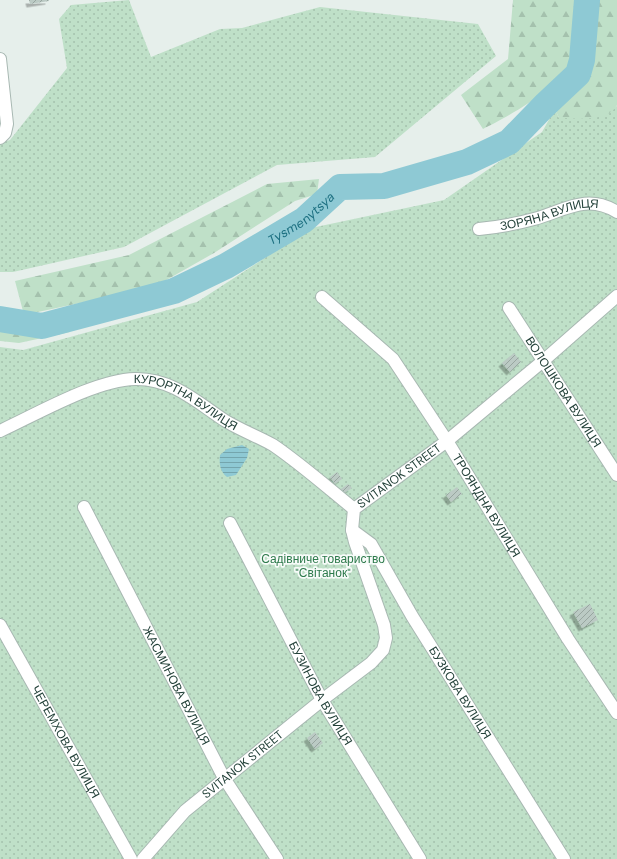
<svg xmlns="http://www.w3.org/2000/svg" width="617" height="859" font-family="'DM Sans',sans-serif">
<defs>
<pattern id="grass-dots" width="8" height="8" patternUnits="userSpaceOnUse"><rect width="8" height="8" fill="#bfe0c8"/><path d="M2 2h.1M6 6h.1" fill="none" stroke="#a4c1ad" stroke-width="1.8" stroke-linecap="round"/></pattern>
<pattern id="forest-firs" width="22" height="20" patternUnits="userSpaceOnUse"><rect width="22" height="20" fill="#bfe0c8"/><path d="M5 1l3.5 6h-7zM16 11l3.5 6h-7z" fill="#a4c1ad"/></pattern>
<pattern id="water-rules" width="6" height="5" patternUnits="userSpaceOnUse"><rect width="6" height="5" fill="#8ec9d4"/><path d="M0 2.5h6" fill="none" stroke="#74a5ad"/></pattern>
<pattern id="building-hatch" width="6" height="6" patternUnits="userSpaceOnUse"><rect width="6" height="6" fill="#bbcac4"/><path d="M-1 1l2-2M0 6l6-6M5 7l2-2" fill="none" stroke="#98a6a0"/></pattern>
<filter id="shadow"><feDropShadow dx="-3.5" dy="3.5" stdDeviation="0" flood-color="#0004"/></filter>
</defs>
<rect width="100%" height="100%" fill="#e6efeb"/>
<!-- grass -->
<g fill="url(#grass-dots)">
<path d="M129,0L151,57L220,29L242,28L320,7L478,24L496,56L375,157L277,165L124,247L13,272H0V143L10,140L67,68L59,19L71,5Z"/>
<path d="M617,105V859H0V347L23,350L197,302L311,228L444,200L542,132L555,109L559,118L616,107Z"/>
</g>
<!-- forest -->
<g fill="url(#forest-firs)">
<path d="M513,0H582C580,18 580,38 576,55C568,84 509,116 483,129L461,95L508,59Z"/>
<path d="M597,0H617V105C607,123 577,118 559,118L555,109L585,81L590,71Z"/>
<path d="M319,179L317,194L295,201L214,253L154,287L24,315L15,281L129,255L267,184Z"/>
<path d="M0,323L70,332L19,343L0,341Z"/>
</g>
<!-- water -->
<path fill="url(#water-rules)" d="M242,445L249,449L247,458L236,475L227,477C220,472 219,463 220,455L227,449Z"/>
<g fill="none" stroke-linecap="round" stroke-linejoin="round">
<!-- river -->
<path stroke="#8ec9d4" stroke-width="26" id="s1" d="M0,319L42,326L174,291L226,266L304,220L340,187L384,186L467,162L509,142L544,106L578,74L582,60L587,0"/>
</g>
<!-- building -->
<g fill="url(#building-hatch)" filter="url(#shadow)">
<path d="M29,0H49V1L30,4Z"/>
<path d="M514,353L521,362L510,372L502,363Z"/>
<path d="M337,472L342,479L335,484L330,477Z"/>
<path d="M348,484L352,488L344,493L341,489Z"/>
<path d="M457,487L462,494L451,502L446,495Z"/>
<path d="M590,604L598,620L582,628L573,612Z"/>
<path d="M315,732L323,743L315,749L307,738Z"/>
</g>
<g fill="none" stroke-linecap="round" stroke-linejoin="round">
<!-- minor casing -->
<g stroke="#a8b8b2" stroke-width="14">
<g id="minor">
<path d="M0,59L7,124L5,133L0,138"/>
<path id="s2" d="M479,229C498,227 516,224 534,219C564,211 586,193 617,212"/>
<path id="s3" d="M322,297L393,359L447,441L568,639L617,713"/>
<path id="s4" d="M509,308L617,475"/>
<path id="s5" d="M0,431C37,414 95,380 135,379C171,378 197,402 224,420C240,430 257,436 273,445C301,464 328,488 354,509"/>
<path id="s6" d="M84,507L224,778L277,859"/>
<path id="s7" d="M230,523L322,700L420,859"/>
<path id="s8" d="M352,530L371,544L412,616L564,859"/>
<path id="s9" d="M0,625L131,859"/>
<path id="s10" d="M143,859L185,811L322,700L371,663L383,650L386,638L384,625L355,542L352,530L354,509L447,441L543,361L617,296"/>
</g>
</g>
<!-- minor -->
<use href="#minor" stroke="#fff" stroke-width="12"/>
</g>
<g text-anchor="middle" stroke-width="3.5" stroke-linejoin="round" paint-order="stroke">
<!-- street labels -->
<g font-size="12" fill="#24423a" stroke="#f7fbf9">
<text dy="4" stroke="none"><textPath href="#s2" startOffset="72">ЗОРЯНА ВУЛИЦЯ</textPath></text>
<text dy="4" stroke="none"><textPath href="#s4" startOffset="100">ВОЛОШКОВА ВУЛИЦЯ</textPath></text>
<text dy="4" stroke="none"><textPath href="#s5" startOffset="202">КУРОРТНА ВУЛИЦЯ</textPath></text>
<text dy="4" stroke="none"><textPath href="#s10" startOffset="522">SVITANOK STREET</textPath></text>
<text dy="4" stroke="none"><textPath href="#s3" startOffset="268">ТРОЯНДНА ВУЛИЦЯ</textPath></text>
<text dy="4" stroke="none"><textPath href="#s6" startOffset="201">ЖАСМИНОВА ВУЛИЦЯ</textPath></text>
<text dy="4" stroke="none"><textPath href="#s8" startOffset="197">БУЗКОВА ВУЛИЦЯ</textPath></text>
<text dy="4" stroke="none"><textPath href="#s7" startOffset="193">БУЗИНОВА ВУЛИЦЯ</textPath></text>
<text dy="4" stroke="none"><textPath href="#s9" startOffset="134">ЧЕРЕМХОВА ВУЛИЦЯ</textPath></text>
<text dy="4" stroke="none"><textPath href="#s10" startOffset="138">SVITANOK STREET</textPath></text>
</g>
<!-- park labels -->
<g font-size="12" fill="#2d7a4b" stroke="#f7fbf9">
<text x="323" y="563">Садівниче товариство<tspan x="323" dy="14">"Світанок"</tspan></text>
</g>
<!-- water labels -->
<g font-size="13" font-style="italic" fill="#1c6f80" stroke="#f7fbf9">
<text dy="5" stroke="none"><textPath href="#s1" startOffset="326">Tysmenytsya</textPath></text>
</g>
</g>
</svg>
